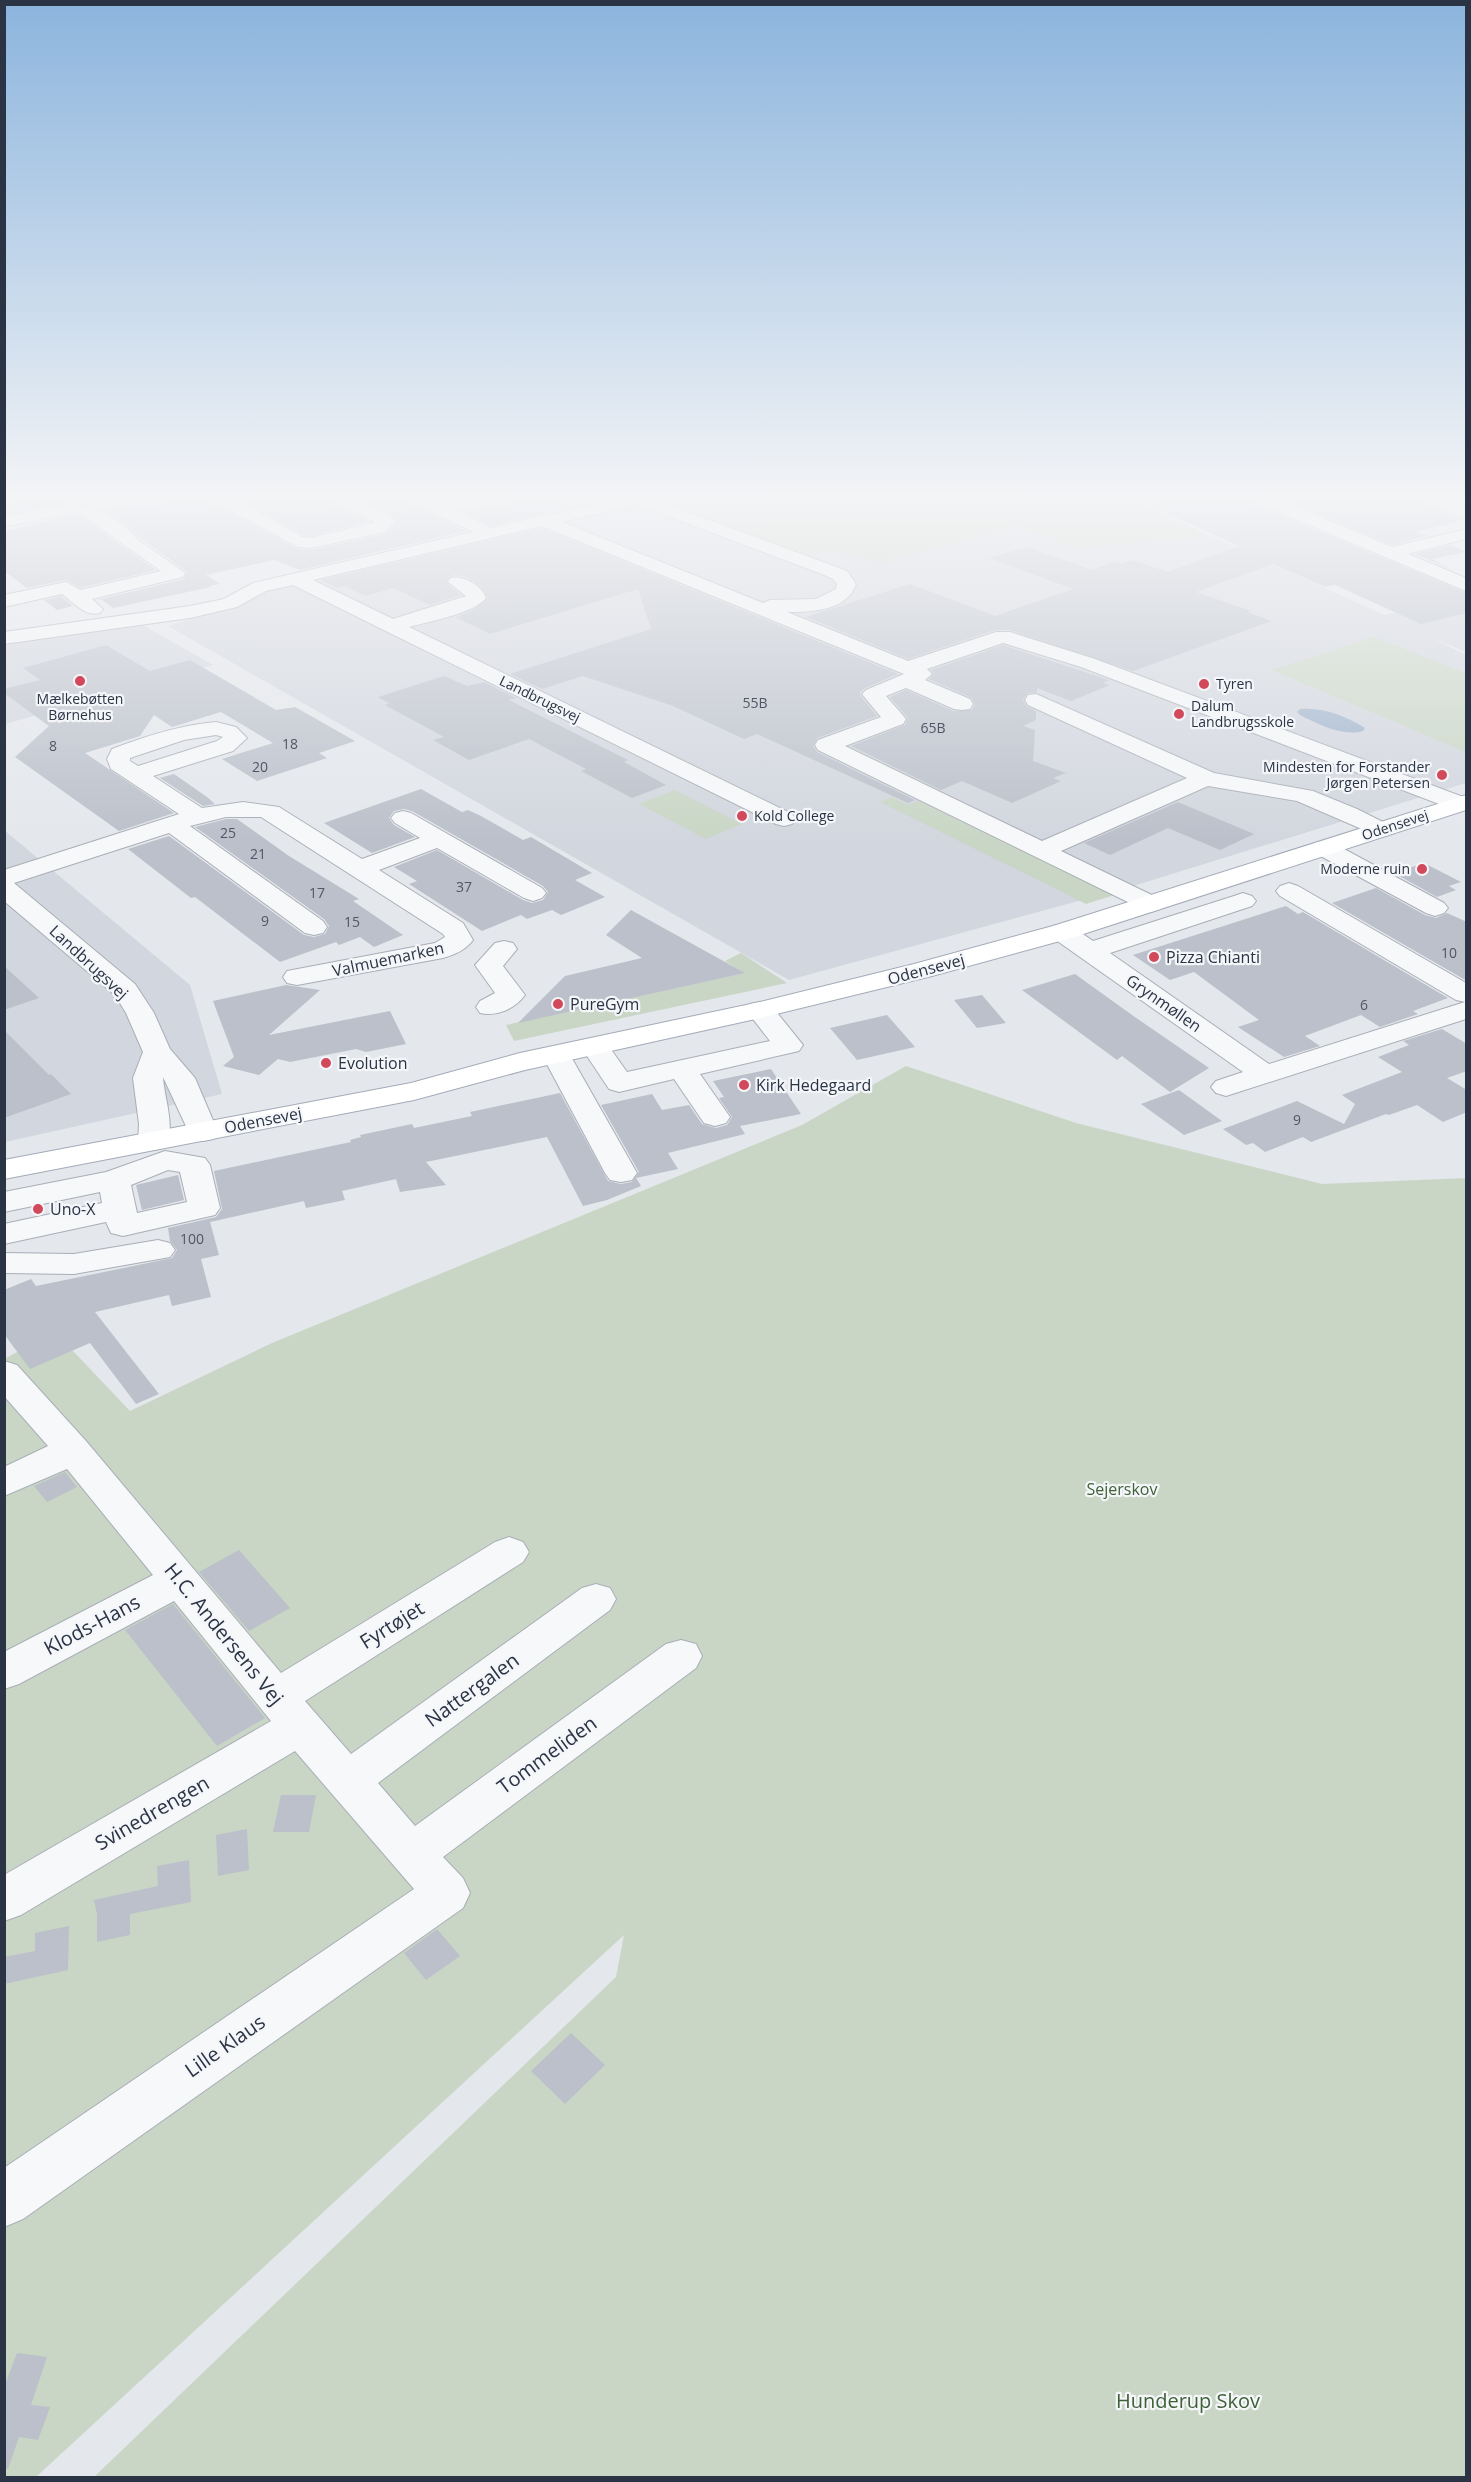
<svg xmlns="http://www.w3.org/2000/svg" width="1471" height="2482" font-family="'Open Sans',sans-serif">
<rect width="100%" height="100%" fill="#e4e7ec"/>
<!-- built -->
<g fill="#d2d6de">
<path d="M686,494H1119L1384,615L1466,597V652L1430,637L1466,655V783L1130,887L789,980L168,626L242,603L286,584Z"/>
<path d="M143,625L213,665L5,724V645Z"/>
<path d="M4,830L190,985L222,1094L5,1142Z"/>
</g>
<!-- green -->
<g fill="#c9d6c5">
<path d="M686,494H1119L1210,536L1079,548L1015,526L880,564L833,550L810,557L659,500Z"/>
<path d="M1374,637L1466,673V752L1272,670Z"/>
<path d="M675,790L742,824L706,839L639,804Z"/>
<path d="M891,797L909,805L924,798L1121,893L1086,904L880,802Z"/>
<path d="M741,953L787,983L514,1041L506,1025L744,973L725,961Z"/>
<path d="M906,1066L1076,1123L1322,1184L1466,1178V2477H94L616,1977L624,1935L36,2477H5L4,1359L55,1332L130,1411L272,1343L802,1125Z"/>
</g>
<!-- water -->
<path fill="#9fb4cc" d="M1300,709C1323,707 1346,716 1365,728L1363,731C1342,737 1318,724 1300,715L1297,712Z"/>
<!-- building -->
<g fill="#bbc0ca">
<path d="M71,494L86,504L72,501L4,515V503Z"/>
<path d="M210,494L209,498L212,503L298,549L311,550L385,534L397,523L393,515L351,494H401L404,500L466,531L300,570L274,560L206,575L220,584L209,586L211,587L113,608L102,600H97L184,579L187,572L139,537L126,524L104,510L139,503L145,507Z"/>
<path d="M230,494H323L326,500L369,521L311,536L303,535Z"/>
<path d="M429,494H482L443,501Z"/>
<path d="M531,494H542L573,507L491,526L465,512L527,500Z"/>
<path d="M1135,494H1241L1244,500L1467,593V613L1421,624L1335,585L1325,587L1273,564L1196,592L1251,611L1247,612L1272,621L1133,671L1010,630H995L908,659L806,617L910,584L995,616L1073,589L989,558L1027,547L1092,570L1114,562L1121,564L1132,560L1168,572L1239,546L1152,507L1162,506Z"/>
<path d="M1271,494H1401L1466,519L1416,532L1427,536L1392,545Z"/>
<path d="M72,515L81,517L156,570L80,588L66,580L27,588L4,571V531Z"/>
<path d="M542,528L898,674L865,688L860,692V695L877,716L817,738L813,746L817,752L915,800L908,803L757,734L744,739L673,706L583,676L542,689L510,674L651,629L638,589L490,634L455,617L473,610L488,598L482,587L467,577L455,575L448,577L447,584L461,595L430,605L393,588L365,596L345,586L337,588L321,580Z"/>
<path d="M1450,545L1466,552L1432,559L1453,570L1415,554Z"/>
<path d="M61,596L73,606L57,610L44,600Z"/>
<path d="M106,645L150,671L190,660L276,710L295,707L355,741L319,753L327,758L257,781L222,759L273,743L221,712L172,727L154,715L140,736L85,753L174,813L119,831L15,757L49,726L4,693V689L40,680L23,668Z"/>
<path d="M1003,645L1109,680L1103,683L1110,685L1071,701L1037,688V692L1028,693L1023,699L1026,706L1036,711V720L1023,726L1035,730L1033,761L1066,773L1053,778L1061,781L1012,803L962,781L941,790L851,746L905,725L908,718L890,697L906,690L953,711L972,710L975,705L972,698L929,679L934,674L931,670Z"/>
<path d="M444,676L467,686L484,682L516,698L509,700L628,760L624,762L666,785L632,798L581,771L586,769L529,739L469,760L433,740L444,737L385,705L389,703L378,697Z"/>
<path d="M174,774L207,797L215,804L203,806L160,778Z"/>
<path d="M421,789L462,812L468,810L481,816L523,840L531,837L592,873L575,880L605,897L561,915L552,910L527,919L521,915L482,931L409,884L417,881L394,867L437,850L523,900L532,903L543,900L548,892L543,886L412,811L404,809L394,811L389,818L394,825L415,837L372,853L324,823Z"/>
<path d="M1178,802L1254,834L1220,850L1168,828L1110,855L1084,843Z"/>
<path d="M226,819H237L289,856L359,899L353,901L403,935L374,947L360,937L339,945L336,942L280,962L195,897L191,898L128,849L169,836L304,935L314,937L325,934L329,926L324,919L195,827Z"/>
<path d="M1424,863L1461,882L1449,886L1456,890L1437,897L1394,873Z"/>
<path d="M1376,888L1425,915L1436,918L1447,913L1467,922V981L1332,903Z"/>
<path d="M1286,906L1298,914L1303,912L1448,998L1413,1011L1418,1014L1380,1027L1361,1015L1305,1036L1320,1046L1284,1057L1238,1027L1259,1020L1194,972L1170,980L1133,955Z"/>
<path d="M631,910L745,973L518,1023L565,976L642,958L606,935Z"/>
<path d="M4,966L39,998L4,1010Z"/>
<path d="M1075,974L1132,1015L1209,1068L1170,1092L1122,1056L1117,1060L1022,990Z"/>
<path d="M286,985L320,990L269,1035L390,1011L406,1044L366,1052L356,1049L290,1062L278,1059L259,1075L223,1066L234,1057L213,1001Z"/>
<path d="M982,995L1006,1023L977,1028L954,1000Z"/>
<path d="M887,1015L915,1047L857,1060L830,1028Z"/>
<path d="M1442,1029L1467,1044V1071L1447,1078L1467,1090V1112L1443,1122L1417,1105L1389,1115L1386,1114L1311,1142L1303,1137L1265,1152L1253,1143L1246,1145L1223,1129L1297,1101L1344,1124L1355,1104L1342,1095L1402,1072L1378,1057L1409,1045L1403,1041Z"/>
<path d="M4,1030L49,1075L51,1074L71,1094L4,1118Z"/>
<path d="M771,1069L801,1114L740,1126L745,1134L668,1153L678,1169L636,1178L641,1186L607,1200L583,1206L547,1137L426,1162L446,1185L400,1192L396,1179L342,1191L345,1200L306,1208L304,1201L210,1222L219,1255L201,1259L211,1297L172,1306L169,1295L95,1312L159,1394L136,1404L90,1343L30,1369L4,1334V1290L31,1279L36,1286L172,1258L177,1250L170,1241L168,1228L216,1217L222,1209L214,1171L351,1142L350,1140L361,1137L360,1135L412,1124L414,1128L472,1116L470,1112L560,1093L608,1181L621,1184L632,1182L639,1172L601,1105L652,1094L662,1110L689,1105L702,1124L716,1128L727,1125L732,1117L719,1098L724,1097L713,1081Z"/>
<path d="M1179,1090L1222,1121L1184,1135L1141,1104Z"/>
<path d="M178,1175L184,1200L142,1210L136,1185Z"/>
<path d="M65,1472L77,1487L47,1502L34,1486Z"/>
<path d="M239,1550L290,1608L249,1631L199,1572Z"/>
<path d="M173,1604L265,1718L217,1746L125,1630Z"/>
<path d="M281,1795H316L309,1832H273Z"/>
<path d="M247,1829L249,1870L218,1876L216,1835Z"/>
<path d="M189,1860L191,1902L130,1914V1935L97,1942V1914L94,1900L158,1886L157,1866Z"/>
<path d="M69,1926L68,1970L4,1984V1957L35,1951V1933Z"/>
<path d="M437,1929L460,1956L426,1980L404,1953Z"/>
<path d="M571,2033L605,2065L565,2104L531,2071Z"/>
<path d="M17,2353L47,2357L31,2405L50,2407L38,2440L19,2437L8,2469L4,2468V2387Z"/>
</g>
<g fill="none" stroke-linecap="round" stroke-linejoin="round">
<!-- minor casing -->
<g stroke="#a9aeb7" stroke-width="2">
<g id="minor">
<path d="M213,494H226L302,537L311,538L375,522L327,498L325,494H346L392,517L395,521L385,532L311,548L298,547L213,501L211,497Z"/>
<path d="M403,494H424L443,503L494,494H529L527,498L521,499L458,511L491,528L637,494H667L665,498L655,500L847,571L856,584C847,611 812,612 787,612L908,661L996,632H1010L1095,659L1466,798V809L1460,811L1452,809L1081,667L1003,643L927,669L932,674L925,680L970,699L973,704L970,709L962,710L954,709L906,688L886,696L906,719L903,724L845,746L1042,841L1187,778L1028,705L1025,700L1028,695L1036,694L1214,773L1313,791L1357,809L1389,825L1392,830L1389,835L1380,837L1297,801L1208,786L1061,851L1160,899L1164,904L1160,909L1151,912L1142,909L818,750L815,745L818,740L881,717L862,694L866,690L904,674L542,526L313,580L393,619L466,596L448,582L450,578C463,575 482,585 486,598C475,613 427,622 409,627L792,814L796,819L792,824L784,826L776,824L293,585L266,591L237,607L190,618L4,644V632L190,606L224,599L253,583L473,532L405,498ZM636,504L822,574L833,579L837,584L836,589L816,599L770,600L763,603L562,522Z"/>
<path d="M1243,494H1265L1392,547L1466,529V539L1408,554L1466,578V591L1245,498Z"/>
<path d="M72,503C95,506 123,520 137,539L185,573L183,577L92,599L103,609L100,613C85,617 74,603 62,594L4,607V595L66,582L80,590L161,571L82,515L72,513L4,527V517Z"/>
<path d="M216,722L236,727L247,738L233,751L153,776L202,808L243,802L279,807L362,859L420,838L395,823L391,818L395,813L403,811L411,813L542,888L546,893L542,898L533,901L524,898L437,848L379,870L463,923L473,940C466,950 454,955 443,958L297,985L287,983L283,977L287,971L435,943L445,937L443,934L261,817H226L190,826L323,921L327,927L323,933L314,935L305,933L169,833L14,883L135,984L154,1013L170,1049L195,1078L218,1132L214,1139L203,1141L192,1139L163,1077C164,1098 177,1129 164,1148L153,1150L142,1148L138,1141L139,1124L133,1078L143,1052L126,1013L115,995L4,901V870L179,814L111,769L107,759L112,749C146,736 180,725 216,722ZM216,735L223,737L217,741L138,766L130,761V758L184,740Z"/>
<path d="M1324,841L1333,843L1444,903L1448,908L1444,913L1435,916L1426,913L1315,853L1312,848L1315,843Z"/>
<path d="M1289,883L1298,886L1466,983V1019L1226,1096L1216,1093L1211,1087L1216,1081L1243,1072L1053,938L1049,932L1053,926C1070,922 1079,932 1093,941L1234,896L1243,893L1252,896L1256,901L1252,906L1110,953L1269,1064L1465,1002L1456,1000L1280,896L1276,891L1280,886Z"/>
<path d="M504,941L513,943L517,949L503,966L525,995C515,1009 496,1017 480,1013L476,1007L480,1001L495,993L475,965L495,943Z"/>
<path d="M760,1002L770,1004L803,1045L799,1051L700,1074L730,1117L726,1123L715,1126L704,1123L674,1079L619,1092L609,1089L581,1047L585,1041L595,1038L605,1041L627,1072L770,1041L746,1010L750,1004Z"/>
<path d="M556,1046L566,1049L570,1055L637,1173L632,1180L621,1182L610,1180L605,1173L542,1055L546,1049Z"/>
<path d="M165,1151L205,1158L210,1165L220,1208L215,1215L123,1236L111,1233L106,1222L4,1244V1224L102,1203L100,1192L4,1212V1192L106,1172ZM168,1170L180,1172L187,1202L137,1213L131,1185Z"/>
<path d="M158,1240L170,1243L175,1250L170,1257L74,1274L4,1273V1253L74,1254Z"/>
<path d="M4,1361L17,1365L86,1441L281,1673L495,1542L509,1537L523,1542L529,1552L523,1562L305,1701L351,1754L582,1588L596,1584L610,1588L616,1599L610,1610L378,1783L415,1826L666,1644L681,1640L696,1644L702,1656L696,1668L443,1857L463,1878L470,1893L463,1908L23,2219L4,2227V2168L414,1889L295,1751L21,1915L4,1921V1875L271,1721L174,1601L19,1684L4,1689V1652L153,1575L67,1469L4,1496V1467L48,1446L4,1396Z"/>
</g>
</g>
<!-- major casing -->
<g stroke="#a3abb8" stroke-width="2">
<path id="major" d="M1466,795V810L1071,938L932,976L760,1018L525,1070L414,1100L4,1179V1160L411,1083L520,1053L760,1002L914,964L1053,926Z"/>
</g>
<!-- minor -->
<use href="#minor" fill="#f7f8fa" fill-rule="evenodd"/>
<!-- major -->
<use href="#major" fill="#fff" fill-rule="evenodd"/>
</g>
<!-- sky -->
<linearGradient id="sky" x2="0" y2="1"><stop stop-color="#8bb4dd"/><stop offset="0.59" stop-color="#f3f4f6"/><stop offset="1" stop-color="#f3f4f6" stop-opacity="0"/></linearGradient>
<rect width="1471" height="841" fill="url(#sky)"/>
<!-- markers -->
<g fill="#d1495b" stroke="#f4f6f9" stroke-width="2">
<circle cx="80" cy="681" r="6"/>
<circle cx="1204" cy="684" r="6"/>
<circle cx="1179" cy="714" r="6"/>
<circle cx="1442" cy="775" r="6"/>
<circle cx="742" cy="816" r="6"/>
<circle cx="1422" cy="869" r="6"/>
<circle cx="1154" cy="957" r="6"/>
<circle cx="558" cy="1004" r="6"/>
<circle cx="326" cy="1063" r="6"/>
<circle cx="744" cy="1085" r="6"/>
<circle cx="38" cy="1209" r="6"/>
</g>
<g text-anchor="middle" stroke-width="4.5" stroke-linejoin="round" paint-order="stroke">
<!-- far-poi labels -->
<g font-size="14" fill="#2b3445" stroke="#f4f6f9" text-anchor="start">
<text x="1216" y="689">Tyren</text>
<text x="80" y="704" text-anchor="middle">Mælkebøtten<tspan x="80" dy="16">Børnehus</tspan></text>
<text x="1191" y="711">Dalum<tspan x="1191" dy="16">Landbrugsskole</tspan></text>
<text x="1430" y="772" text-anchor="end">Mindesten for Forstander<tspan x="1430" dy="16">Jørgen Petersen</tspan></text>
<text x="754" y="821">Kold College</text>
<text x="1410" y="874" text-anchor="end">Moderne ruin</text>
</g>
<!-- far-street labels -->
<g font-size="14" fill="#2b3445" stroke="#f4f6f9">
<text transform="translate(540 699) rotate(26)" y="5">Landbrugsvej</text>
<text transform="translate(1395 825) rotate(-18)" y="5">Odensevej</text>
</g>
<!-- number labels -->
<g font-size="14" fill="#4f5766">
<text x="755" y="708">55B</text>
<text x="933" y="733">65B</text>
<text x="290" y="749">18</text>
<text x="53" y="751">8</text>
<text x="260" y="772">20</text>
<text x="228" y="838">25</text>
<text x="258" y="859">21</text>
<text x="464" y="892">37</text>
<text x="317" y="898">17</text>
<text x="265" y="926">9</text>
<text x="352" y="927">15</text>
<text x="1449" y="958">10</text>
<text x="1364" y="1010">6</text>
<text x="1297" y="1125">9</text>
<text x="192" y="1244">100</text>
</g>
<!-- poi labels -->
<g font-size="16" fill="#2b3445" stroke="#f4f6f9" text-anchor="start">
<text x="1166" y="963">Pizza Chianti</text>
<text x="570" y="1010">PureGym</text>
<text x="338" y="1069">Evolution</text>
<text x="756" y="1091">Kirk Hedegaard</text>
<text x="50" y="1215">Uno-X</text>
</g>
<!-- street labels -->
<g font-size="16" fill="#2b3445" stroke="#f4f6f9">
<text transform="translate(388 959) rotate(-12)" y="6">Valmuemarken</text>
<text transform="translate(89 962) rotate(43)" y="6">Landbrugsvej</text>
<text transform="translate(926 969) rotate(-15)" y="6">Odensevej</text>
<text transform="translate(1164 1003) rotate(35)" y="6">Grynmøllen</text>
<text transform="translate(263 1120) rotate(-11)" y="6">Odensevej</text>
</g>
<!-- park labels -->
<g font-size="16" fill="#3f6138" stroke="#f4f6f9">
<text x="1122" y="1495">Sejerskov</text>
</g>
<!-- near-street labels -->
<g font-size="20" fill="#2b3445" stroke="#f4f6f9">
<text transform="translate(92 1625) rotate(-28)" y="7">Klods-Hans</text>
<text transform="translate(392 1625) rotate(-32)" y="7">Fyrtøjet</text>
<text transform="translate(224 1634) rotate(51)" y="7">H.C. Andersens Vej</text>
<text transform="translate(472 1690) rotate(-36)" y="7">Nattergalen</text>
<text transform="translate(547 1755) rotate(-36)" y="7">Tommeliden</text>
<text transform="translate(152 1813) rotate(-30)" y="7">Svinedrengen</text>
<text transform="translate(225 2046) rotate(-35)" y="7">Lille Klaus</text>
</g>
<!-- near-park labels -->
<g font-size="20" fill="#3f6138" stroke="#f4f6f9">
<text x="1188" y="2408">Hunderup Skov</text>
</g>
</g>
<!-- border -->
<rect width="1471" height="2482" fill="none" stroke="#2b3445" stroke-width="12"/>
</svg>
